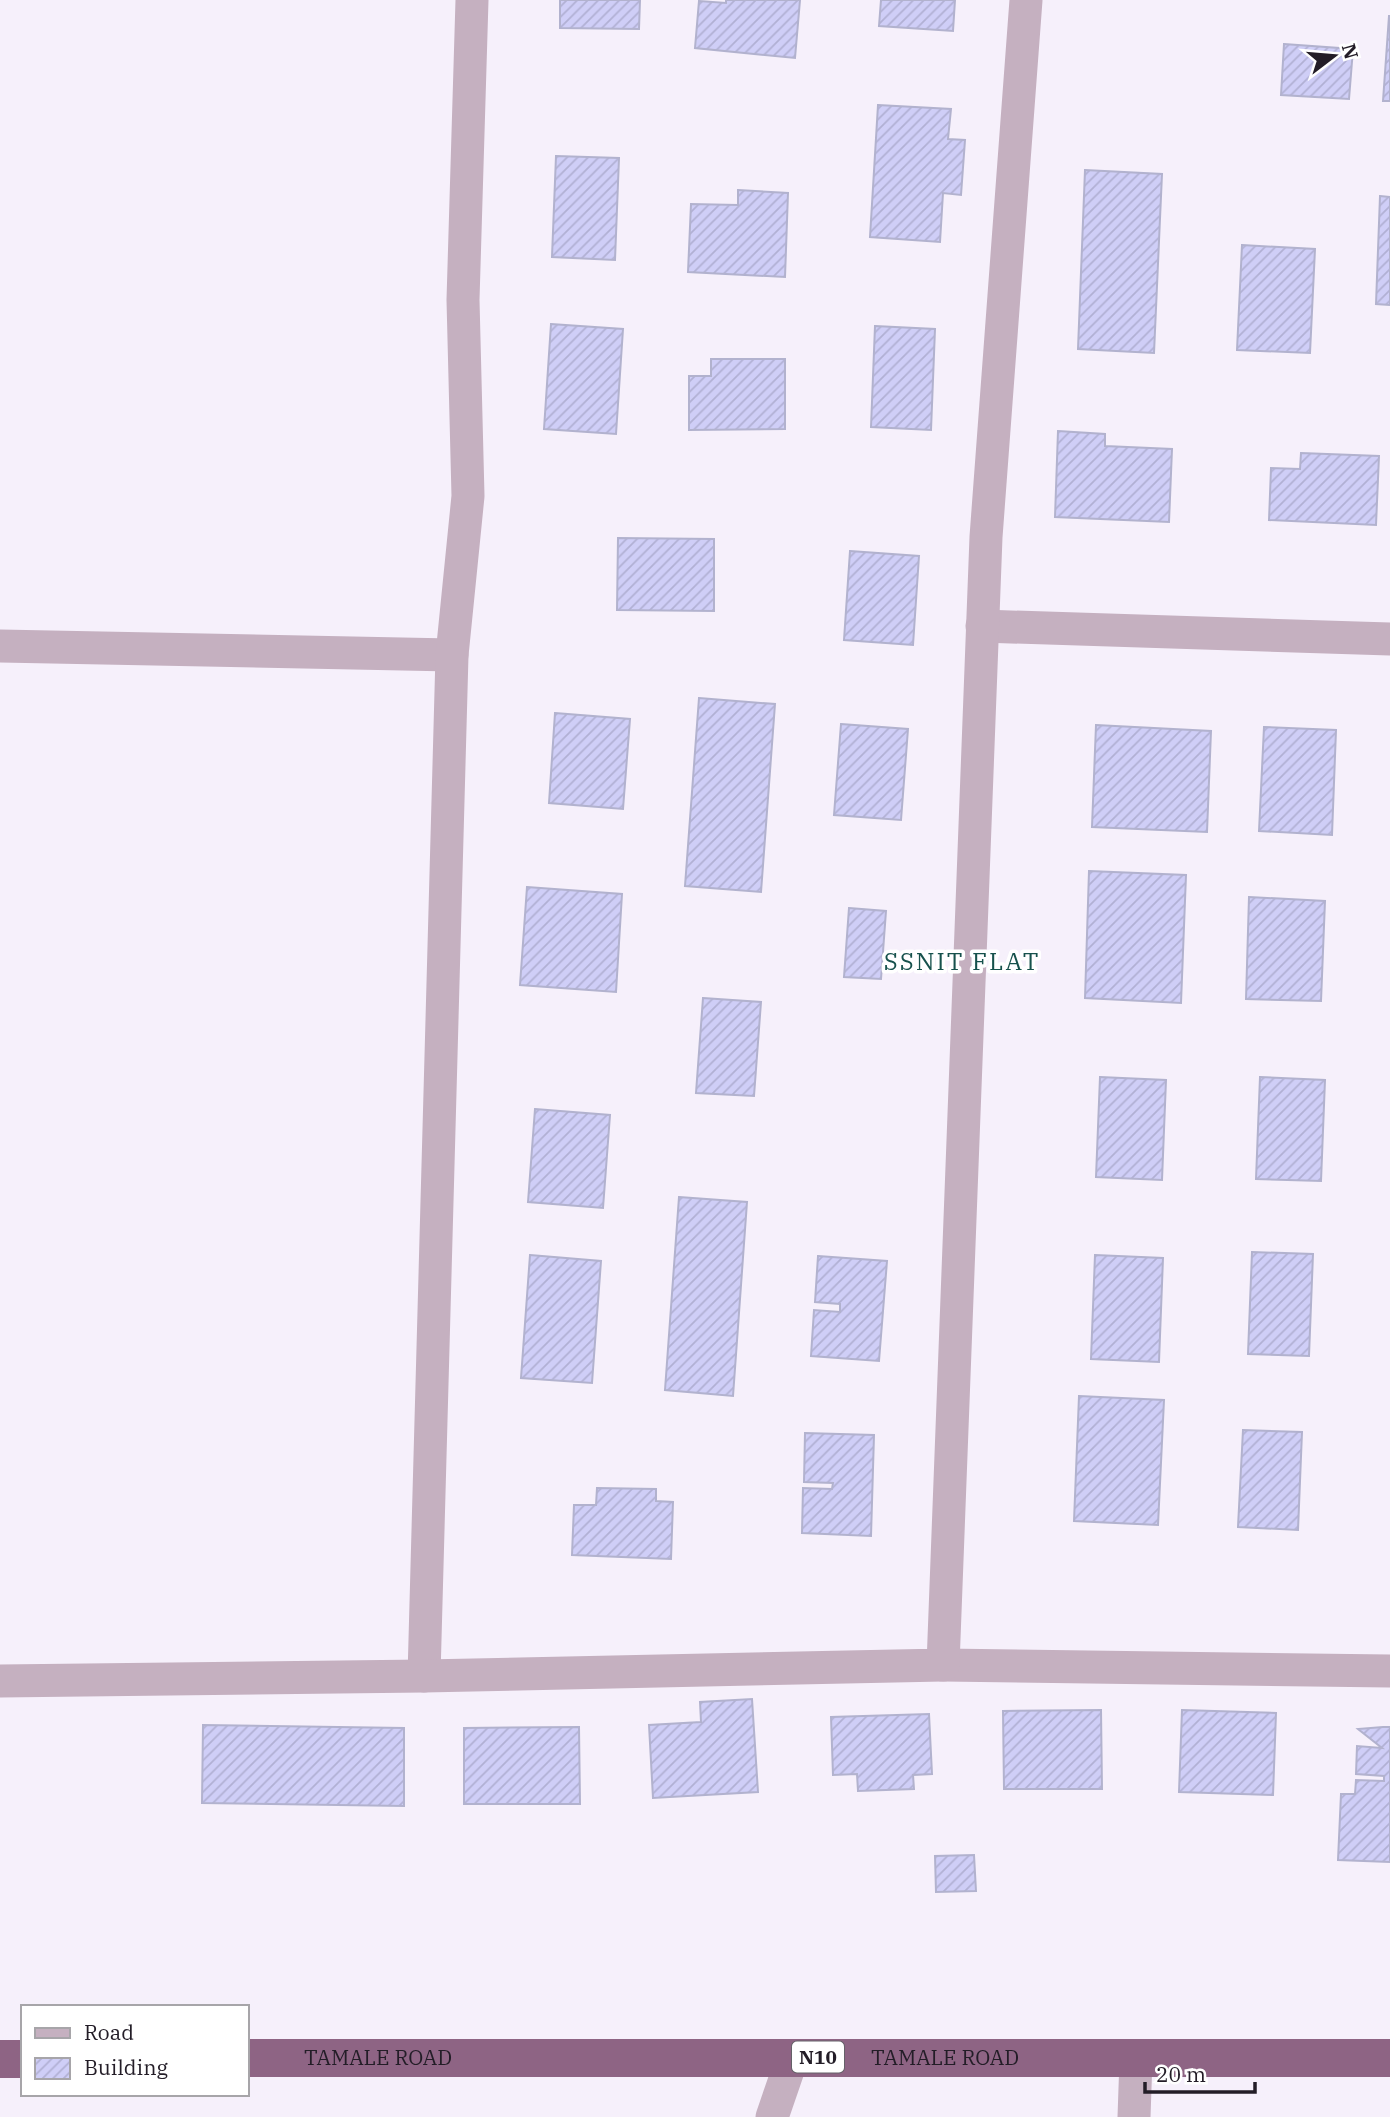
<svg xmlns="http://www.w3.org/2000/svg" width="1390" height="2117" font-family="'IBM Plex Serif',serif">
<defs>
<pattern id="building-hatch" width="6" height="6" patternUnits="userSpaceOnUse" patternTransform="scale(1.75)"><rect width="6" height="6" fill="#cfcef7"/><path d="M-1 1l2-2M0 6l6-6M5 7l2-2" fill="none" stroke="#b1b0d4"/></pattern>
</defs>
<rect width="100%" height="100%" fill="#f6f0fb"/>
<!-- building -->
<g fill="url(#building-hatch)" stroke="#b2b2ce" stroke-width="2">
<path d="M560,0H640L639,29L560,28Z"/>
<path d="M726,0H800L795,58L695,48L699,1L726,3Z"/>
<path d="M881,0H955L953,31L879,26Z"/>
<path d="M1389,16H1390V101H1383Z"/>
<path d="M1284,44L1353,49L1349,99L1281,95Z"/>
<path d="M878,105L951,109L948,139L965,140L961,195L943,193L940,242L870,237Z"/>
<path d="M556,156L619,158L615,260L552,257Z"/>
<path d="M1085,170L1162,174L1154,353L1078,349Z"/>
<path d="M738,190L788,193L785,277L688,272L691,204L738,205Z"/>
<path d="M1380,196L1390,197V305L1376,304Z"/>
<path d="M1242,245L1315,249L1310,353L1237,350Z"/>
<path d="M551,324L623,329L616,434L544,429Z"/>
<path d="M875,326L935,329L931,430L871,427Z"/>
<path d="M711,359H785V429L689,430V376H711Z"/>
<path d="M1058,431L1105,434V446L1172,449L1169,522L1055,517Z"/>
<path d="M1301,453L1379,456L1376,525L1269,520L1271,468L1300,469Z"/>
<path d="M618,538L714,539V611L617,610Z"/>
<path d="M850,551L919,556L913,645L844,640Z"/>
<path d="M699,698L775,704L761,892L685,886Z"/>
<path d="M555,713L630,719L623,809L549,803Z"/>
<path d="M841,724L908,729L901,820L834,815Z"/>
<path d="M1096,725L1211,731L1207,832L1092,827Z"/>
<path d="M1264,727L1336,730L1332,835L1259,831Z"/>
<path d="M1089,871L1186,875L1181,1003L1085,998Z"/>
<path d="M527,887L622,894L616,992L520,985Z"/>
<path d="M1249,897L1325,901L1321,1001L1246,999Z"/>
<path d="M849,908L886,911L881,979L844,977Z"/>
<path d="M703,998L761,1002L754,1096L696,1093Z"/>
<path d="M1100,1077L1166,1080L1162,1180L1096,1177Z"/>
<path d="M1260,1077L1325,1080L1321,1181L1256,1179Z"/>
<path d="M535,1109L610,1115L603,1208L528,1202Z"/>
<path d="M679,1197L747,1202L733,1396L665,1390Z"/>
<path d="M1252,1252L1313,1254L1309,1356L1248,1354Z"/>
<path d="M530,1255L601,1261L592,1383L521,1378Z"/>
<path d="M1095,1255L1163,1258L1159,1362L1091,1359Z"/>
<path d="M818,1256L887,1261L879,1361L811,1356L814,1310L840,1312V1304L815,1302Z"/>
<path d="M1079,1396L1164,1400L1158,1525L1074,1521Z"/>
<path d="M1243,1430L1302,1432L1298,1530L1238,1527Z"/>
<path d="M805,1433L874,1435L871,1536L802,1533L803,1488L832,1489L833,1483L804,1482Z"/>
<path d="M597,1488L656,1489V1501L673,1502L671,1559L572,1555L574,1505H596Z"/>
<path d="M752,1699L758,1792L653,1798L649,1725L701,1722L700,1702Z"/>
<path d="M1101,1710L1102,1789H1004L1003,1711Z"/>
<path d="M1182,1710L1276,1713L1273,1795L1179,1792Z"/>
<path d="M929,1714L932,1774L913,1775L914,1789L858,1791L857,1774L833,1775L831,1717Z"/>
<path d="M203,1725L404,1728V1806L202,1803Z"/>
<path d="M579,1727L580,1804H464V1728Z"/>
<path d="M1383,1727H1390V1862L1338,1860L1341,1794H1355L1356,1780L1384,1781V1776L1356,1774L1357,1746L1382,1748L1358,1729Z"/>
<path d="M974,1855L976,1891L936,1892L935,1856Z"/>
</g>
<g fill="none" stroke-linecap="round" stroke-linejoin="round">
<!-- street -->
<g stroke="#c5b0c0" stroke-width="33">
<path d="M982,626L1390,639"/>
<path d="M0,646L452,655"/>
<path d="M943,1665L1390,1671"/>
<path d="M424,1676L452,655L468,496L463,300L472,0"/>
<path d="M0,1681L424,1676L943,1665L986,537L1026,0"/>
<path d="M772,2117L793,2056"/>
<path d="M1134,2117L1136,2059"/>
</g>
<!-- highway -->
<g stroke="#8e6484" stroke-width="38">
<path id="s1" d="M247,2058H1390"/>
<path d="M0,2059H23"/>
</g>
</g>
<g text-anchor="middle" stroke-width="7" stroke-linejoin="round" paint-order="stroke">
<!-- shield labels -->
<rect fill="#fff" stroke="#656168" stroke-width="2" x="792" y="2041.5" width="52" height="31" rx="5"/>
<g font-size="19" font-weight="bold" fill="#231d27">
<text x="818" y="2064">N10</text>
</g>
<!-- street labels -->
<g font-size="21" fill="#231d27" stroke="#fff">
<text dy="7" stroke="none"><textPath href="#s1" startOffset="131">TAMALE ROAD</textPath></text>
<text dy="7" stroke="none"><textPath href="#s1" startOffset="698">TAMALE ROAD</textPath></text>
</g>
<!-- quarter labels -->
<g font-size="24" letter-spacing="2" fill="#16514c" stroke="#fff">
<text x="962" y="970">SSNIT FLAT</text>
</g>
</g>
<!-- legend -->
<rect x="21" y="2005" width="228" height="91" fill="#ffffff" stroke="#a7a5a9" stroke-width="2"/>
<rect x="35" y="2028" width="35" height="10" fill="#c5b0c0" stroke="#a7a5a9" stroke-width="2"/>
<text x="84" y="2040" font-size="21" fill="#231d27">Road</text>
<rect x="35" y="2058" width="35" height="21" fill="url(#building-hatch)" stroke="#a7a5a9" stroke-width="2"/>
<text x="84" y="2075" font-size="21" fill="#231d27">Building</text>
<!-- north arrow -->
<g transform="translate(1334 56) rotate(74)" stroke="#ffffff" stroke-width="5" paint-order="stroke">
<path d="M0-5L12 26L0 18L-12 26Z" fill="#231d27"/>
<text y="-10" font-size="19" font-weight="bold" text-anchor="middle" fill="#231d27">N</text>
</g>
<!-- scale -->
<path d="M1145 2082v10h110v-10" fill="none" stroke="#231d27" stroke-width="3.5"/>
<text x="1156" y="2082" font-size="21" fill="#231d27" stroke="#ffffff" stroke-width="5" paint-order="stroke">20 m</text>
</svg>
